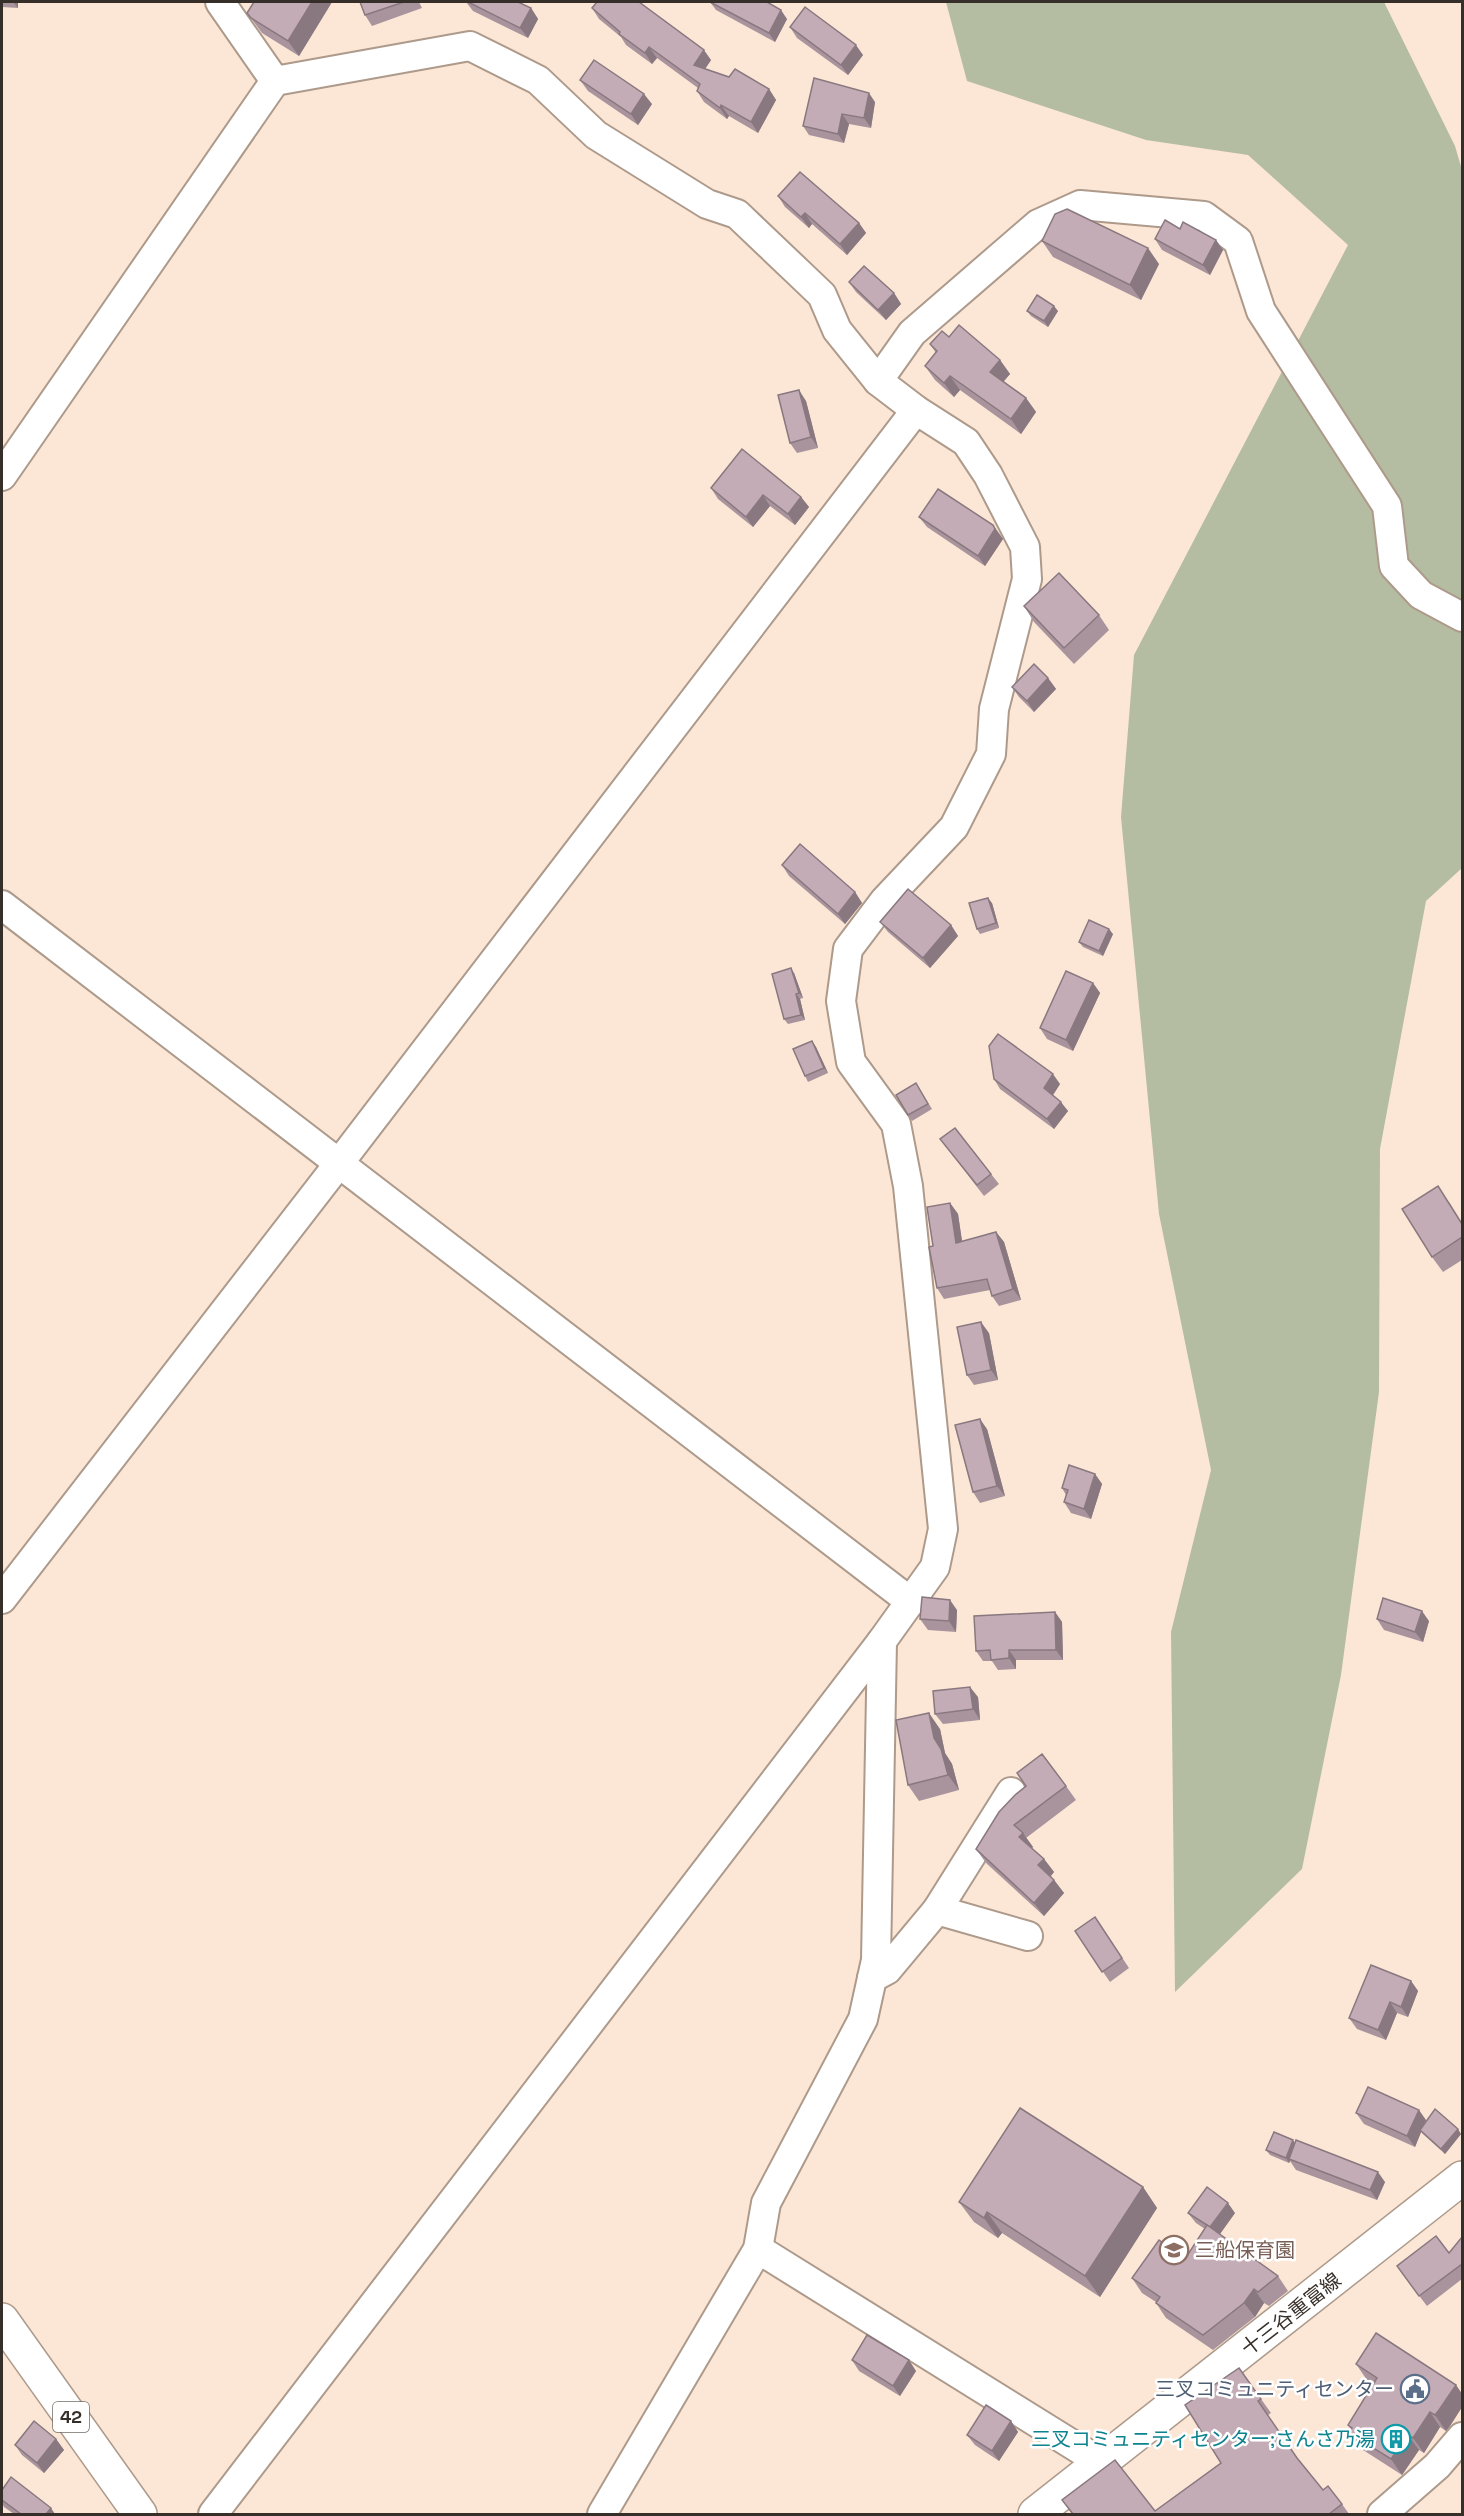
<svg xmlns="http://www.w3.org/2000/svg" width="1464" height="2516" font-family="'Space Grotesk','Noto Sans JP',sans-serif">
<rect width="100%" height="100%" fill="#fce7d7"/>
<!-- green -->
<path fill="#b4bda1" d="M946,2H1384L1455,146L1462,170V868L1426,901L1380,1149L1379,1392L1341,1675L1302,1869L1175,1992L1171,1632L1211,1470L1159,1214L1121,817L1134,655L1348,245L1248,155L1146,140L967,81Z"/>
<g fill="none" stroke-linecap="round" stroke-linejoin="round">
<!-- street casing -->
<g stroke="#ad9a8b" stroke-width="32">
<g id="street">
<path d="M220,2L275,81"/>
<path d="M878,381L912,333L1038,224L1080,205L1204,216L1238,241L1261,311L1387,506L1394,566L1421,595L1462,617"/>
<path d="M2,476L275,81L470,46L538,80L596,135L707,204L737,214L800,274L822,295L837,330L878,381L916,410L966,442L988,475L1025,547L1027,579L994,709L991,754L954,827L885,900L848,949L841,1001L851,1062L896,1124L908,1186L943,1529L935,1567L882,1641L213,2514"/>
<path d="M2,905L911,1602"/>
<path d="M2,1599L340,1162L916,410"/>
<path d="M937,1910L1028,1936"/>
<path d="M872,1978L887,1970L937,1910L1011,1792"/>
<path d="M758,2249L1102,2463"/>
<path d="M602,2514L758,2249L766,2203L863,2019L876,1960L882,1641"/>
<path d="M1382,2514L1437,2466L1462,2437"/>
</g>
</g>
<!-- secondary casing -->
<g stroke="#ad9a8b" stroke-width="36">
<path id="secondary" d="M1035,2514L1462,2178"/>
</g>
<!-- primary casing -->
<g stroke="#ad9a8b" stroke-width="36">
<path id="primary" d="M2,2320L140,2514"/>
</g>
<!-- street -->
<use href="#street" stroke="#fff" stroke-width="28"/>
<!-- secondary -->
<use href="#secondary" stroke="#fff" stroke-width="33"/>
<!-- primary -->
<use href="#primary" stroke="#fff" stroke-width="33"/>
</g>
<!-- wall -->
<g fill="#a9949d">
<path d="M2,2H18V8L2,7Z"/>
<path d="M254,2H332L299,56L262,33L247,13Z"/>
<path d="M360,2H423H419L422,8L372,26L365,15Z"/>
<path d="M466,2H518L531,8L538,19L528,38L473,11Z"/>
<path d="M597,2H643L641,3L711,60L705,69L769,89L776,100L758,133L729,116L727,119L704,102L697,91L698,88L657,58L652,64L626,45L621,37L599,19L592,8Z"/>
<path d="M710,2L787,19L775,42L716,10Z"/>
<path d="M790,27L863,55L848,75L797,38Z"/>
<path d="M580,80L652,104L638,125L588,91Z"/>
<path d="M875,102L871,128L849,124L844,143L809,135L803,126Z"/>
<path d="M778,196L859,223L866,233L847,255L812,224L809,228L785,207Z"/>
<path d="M1180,229L1216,240L1223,250L1210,275L1162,250L1155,239Z"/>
<path d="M1042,241L1159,264L1141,300L1053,257Z"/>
<path d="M849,282L894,293L901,304L886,320L856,292Z"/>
<path d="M1027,311H1058L1048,327L1031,316Z"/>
<path d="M949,337L1000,360L1010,374L1003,381L1026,398L1036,412L1021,434L960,390L954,397L935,380L925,366L936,353L930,344Z"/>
<path d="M806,401L818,448L797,453L790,443Z"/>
<path d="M711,488L801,497L809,507L795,525L770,506L753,527L718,499Z"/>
<path d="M919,517L993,525L1003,539L985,566L927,527Z"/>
<path d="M1024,606L1099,615L1109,630L1074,664L1034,622Z"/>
<path d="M1048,678L1056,689L1034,712L1019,697L1012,687Z"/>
<path d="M782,865L855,892L862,903L845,924L789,876Z"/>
<path d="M992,903L999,928L980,934L977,929Z"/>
<path d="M880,922L951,925L958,936L930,968L888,932Z"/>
<path d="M1113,934L1103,956L1083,947L1079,942Z"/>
<path d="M794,973L803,998L800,999L805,1020L788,1024L784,1019Z"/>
<path d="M1093,983L1100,993L1073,1051L1047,1039L1040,1028Z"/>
<path d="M812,1041L816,1047L828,1073L808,1082L805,1076Z"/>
<path d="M994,1079L1060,1084L1053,1095L1068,1111L1054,1129L1000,1089Z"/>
<path d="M916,1083L932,1109L912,1121L896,1095Z"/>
<path d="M940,1139L991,1174L999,1184L984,1196Z"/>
<path d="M1449,1202L1462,1223V1260L1443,1272L1432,1257Z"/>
<path d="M950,1203L958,1214L962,1242L996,1232L1004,1242L1021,1300L999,1306L992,1296L990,1290L944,1299L937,1288Z"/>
<path d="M989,1333L998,1380L974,1385L967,1375Z"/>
<path d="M987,1429L1005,1496L980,1503L973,1492Z"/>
<path d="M1095,1474L1102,1484L1091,1519L1071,1513L1064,1502L1066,1495L1062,1488Z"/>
<path d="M957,1610L956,1632L928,1630L920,1619Z"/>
<path d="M1055,1612L1062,1622L1063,1660H1016V1669L998,1670L992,1661H983L976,1651Z"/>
<path d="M1377,1619L1429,1621L1423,1642L1384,1630Z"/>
<path d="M978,1697L980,1720L943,1724L935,1714Z"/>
<path d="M940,1729L945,1753L952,1764L959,1790L919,1801L908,1785Z"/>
<path d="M1066,1786L1076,1800L1026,1838L1033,1847L1032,1848L1044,1859L1054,1872L1051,1876L1054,1880L1064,1893L1044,1916L986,1863L976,1849Z"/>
<path d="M1095,1917L1129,1968L1110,1982L1075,1931Z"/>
<path d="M1411,1981L1418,1991L1408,2017L1397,2013L1386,2040L1357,2029L1349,2018Z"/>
<path d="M1356,2113L1426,2120L1425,2124L1461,2134L1445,2154L1424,2135L1421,2132L1415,2147L1364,2124Z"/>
<path d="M1295,2143L1385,2182L1377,2200L1296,2170L1290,2161L1289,2163L1270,2155L1266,2150Z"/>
<path d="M1143,2187L1157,2208L1100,2297L1002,2233L998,2238L974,2222L959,2202Z"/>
<path d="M1188,2213H1235L1220,2234L1278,2276L1288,2291L1269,2306L1264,2303L1255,2317L1213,2350L1166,2318L1156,2303V2302L1142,2293L1132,2278L1185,2259L1205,2229L1196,2223Z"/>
<path d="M1462,2237V2279L1427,2306L1404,2276L1449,2253Z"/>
<path d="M852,2360L916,2371L900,2396L859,2371Z"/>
<path d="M1356,2364L1456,2385L1462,2394V2407L1450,2426L1446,2431L1440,2427L1424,2453L1419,2450L1402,2475L1360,2448L1349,2433L1351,2430L1348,2425L1374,2384L1367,2380Z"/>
<path d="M1239,2368L1271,2413L1268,2415L1298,2459L1323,2490L1342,2504L1349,2514H1072L1062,2500L1155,2511L1221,2463Z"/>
<path d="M1011,2421L1018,2432L999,2461L975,2445L967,2435Z"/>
<path d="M56,2439L64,2450L44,2473L22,2455L15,2445Z"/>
<path d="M2,2490L55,2514H14L4,2507L2,2503Z"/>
</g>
<!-- shaded-wall -->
<g fill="#89787f">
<path d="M13,2H18V8Z"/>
<path d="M312,2H332L299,56L288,41Z"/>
<path d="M531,8L538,19L528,38L520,28Z"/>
<path d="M781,10L787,19L775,42L769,33Z"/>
<path d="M856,45L863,55L848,75L841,65Z"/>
<path d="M649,47L657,58L652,64L645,53Z"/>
<path d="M704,50L711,60L701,75L694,65Z"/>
<path d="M769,89L776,100L758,133L751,122Z"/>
<path d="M869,93L875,102L871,128L864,118Z"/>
<path d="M644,94L652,104L638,125L631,114Z"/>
<path d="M721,105L729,116L727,119L720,108Z"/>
<path d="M842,114L849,124L844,143L838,134Z"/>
<path d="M805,213L812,224L809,228L801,217Z"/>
<path d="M859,223L866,233L847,255L840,244Z"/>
<path d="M1216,240L1223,250L1210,275L1203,265Z"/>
<path d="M1148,248L1159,264L1141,300L1130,285Z"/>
<path d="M894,293L901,304L886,320L878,310Z"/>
<path d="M1054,306L1058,311L1048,327L1044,321Z"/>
<path d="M1000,360L1010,374L1000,386L990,372Z"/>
<path d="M950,376L960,390L954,397L944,383Z"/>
<path d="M799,390L806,401L818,448L811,437Z"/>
<path d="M1026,398L1036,412L1021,434L1011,419Z"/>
<path d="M763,495L770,506L753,527L746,517Z"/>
<path d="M801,497L809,507L795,525L788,514Z"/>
<path d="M993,525L1003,539L985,566L978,556Z"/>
<path d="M1048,678L1056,689L1034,712L1027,701Z"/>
<path d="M855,892L862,903L845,924L838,914Z"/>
<path d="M988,898L992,903L999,928L996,923Z"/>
<path d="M951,925L958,936L930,968L923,958Z"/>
<path d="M1109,929L1113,934L1103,956L1099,951Z"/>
<path d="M791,968L794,973L803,998L799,993Z"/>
<path d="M1093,983L1100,993L1073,1051L1066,1040Z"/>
<path d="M796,994L800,999L805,1020L801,1015Z"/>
<path d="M812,1041L816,1047L828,1073L824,1068Z"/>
<path d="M1053,1074L1060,1084L1051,1098L1044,1088Z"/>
<path d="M1061,1102L1068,1111L1054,1129L1047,1119Z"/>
<path d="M950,1203L958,1214L964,1254L956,1243Z"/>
<path d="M996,1232L1004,1242L1021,1300L1013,1289Z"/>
<path d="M981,1322L989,1333L998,1380L991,1370Z"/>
<path d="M980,1419L987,1429L1005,1496L997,1486Z"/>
<path d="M1095,1474L1102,1484L1091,1519L1084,1509Z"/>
<path d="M950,1600L957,1610L956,1632L949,1621Z"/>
<path d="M1422,1611L1429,1621L1423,1642L1415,1632Z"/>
<path d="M1055,1612L1062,1622L1063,1660L1056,1650Z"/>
<path d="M1009,1650L1016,1660V1669L1009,1658Z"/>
<path d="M970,1687L978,1697L980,1720L973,1709Z"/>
<path d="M929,1713L940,1729L945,1753L952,1764L959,1790L948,1775L934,1738Z"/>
<path d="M1023,1833L1033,1847L1029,1851L1019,1837Z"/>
<path d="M1044,1859L1054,1872L1048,1879L1038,1865Z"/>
<path d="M1054,1880L1064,1893L1044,1916L1034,1903Z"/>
<path d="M1411,1981L1418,1991L1408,2017L1401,2007Z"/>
<path d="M1390,2002L1397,2013L1386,2040L1378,2030Z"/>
<path d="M1419,2110L1426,2120L1415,2147L1407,2136Z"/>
<path d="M1458,2129L1461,2134L1445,2154L1441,2149Z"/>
<path d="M1293,2140L1296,2145L1289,2159L1290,2161L1289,2163L1286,2158Z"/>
<path d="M1378,2172L1385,2182L1377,2200L1370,2190Z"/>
<path d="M1143,2187L1157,2208L1100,2297L1085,2276Z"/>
<path d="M1228,2203L1235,2213L1217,2238L1210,2228Z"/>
<path d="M987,2212L1002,2233L998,2238L984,2218Z"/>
<path d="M1254,2289L1264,2303L1255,2317L1244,2303Z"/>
<path d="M909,2360L916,2371L900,2396L893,2386Z"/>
<path d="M1456,2385L1462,2394V2407L1450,2426L1446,2431L1435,2415Z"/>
<path d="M1430,2412L1440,2427L1424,2453L1413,2438Z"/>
<path d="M1011,2421L1018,2432L999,2461L992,2451Z"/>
<path d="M1408,2435L1419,2450L1402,2475L1391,2459Z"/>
<path d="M56,2439L64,2450L44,2473L37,2463Z"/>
<path d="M51,2508L55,2514H46Z"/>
</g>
<!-- building -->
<g fill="#c4acb6" stroke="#89787f" stroke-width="1.5">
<path d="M254,2H312L288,41L251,18L247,13Z"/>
<path d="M360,2H404L365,15Z"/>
<path d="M468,2H518L531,8L520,28Z"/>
<path d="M597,2H639L704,50L694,65L729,77L735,69L769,89L751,122L721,105L720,108L697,91L700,84L649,47L645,53L619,34L620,32L592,8Z"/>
<path d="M710,2H767L781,10L769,33Z"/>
<path d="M805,7L856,45L841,65L790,27Z"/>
<path d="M594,60L644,94L631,114L580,80Z"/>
<path d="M814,78L869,93L864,118L842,114L838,134L803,126Z"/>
<path d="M800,172L859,223L840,244L805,213L801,217L778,196Z"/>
<path d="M1067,209L1148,248L1130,285L1042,241L1055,214Z"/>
<path d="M1165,220L1180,229L1183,222L1216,240L1203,265L1155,239Z"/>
<path d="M864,266L894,293L878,310L849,282Z"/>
<path d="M1037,295L1054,306L1044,321L1027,311Z"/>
<path d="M959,325L1000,360L990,372L1026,398L1011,419L950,376L944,383L925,366L937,351L930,344L942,331L949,337Z"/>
<path d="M799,390L811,437L790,443L778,395Z"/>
<path d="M742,449L801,497L788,514L763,495L746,517L711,488Z"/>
<path d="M938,489L993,525L995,529L978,556L919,517Z"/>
<path d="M1059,573L1099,615L1064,648L1024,606Z"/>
<path d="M1034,664L1048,678L1027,701L1012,687Z"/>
<path d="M800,844L855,892L838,914L782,865Z"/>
<path d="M908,889L951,925L923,958L880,922Z"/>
<path d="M988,898L996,923L977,929L969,903Z"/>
<path d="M1089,920L1109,929L1099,951L1079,942Z"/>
<path d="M791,968L799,993L796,994L801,1015L784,1019L772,974Z"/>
<path d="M1066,971L1093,983L1066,1040L1040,1028Z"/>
<path d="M998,1034L1053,1074L1044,1088L1061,1102L1047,1119L994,1079L989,1046Z"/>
<path d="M812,1041L824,1068L805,1076L793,1049Z"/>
<path d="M916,1083L928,1104L908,1115L896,1095Z"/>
<path d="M955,1128L991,1174L977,1185L940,1139Z"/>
<path d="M1438,1186L1462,1224V1237L1432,1257L1402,1209Z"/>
<path d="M950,1203L956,1243L996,1232L1013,1289L992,1296L987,1279L937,1288L929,1247L933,1246L927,1207Z"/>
<path d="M981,1322L991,1370L967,1375L957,1327Z"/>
<path d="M980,1419L997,1486L973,1492L955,1425Z"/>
<path d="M1069,1465L1095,1474L1084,1509L1064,1502L1068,1490L1062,1488Z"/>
<path d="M922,1597L950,1600L949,1621L920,1619Z"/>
<path d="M1383,1598L1422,1611L1415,1632L1377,1619Z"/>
<path d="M1055,1612L1056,1650H1009V1658L991,1660L990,1650L976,1651L974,1616Z"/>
<path d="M970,1687L973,1709L935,1714L933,1691Z"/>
<path d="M929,1713L934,1738L941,1749L948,1775L908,1785L896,1720Z"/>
<path d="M1042,1754L1066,1786L1014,1825L1023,1833L1019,1837L1044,1859L1038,1865L1054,1880L1034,1903L976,1849L999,1812L1015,1795L1026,1786L1017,1773Z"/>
<path d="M1095,1917L1122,1958L1102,1972L1075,1931Z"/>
<path d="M1371,1965L1411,1981L1401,2007L1390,2002L1378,2030L1349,2018Z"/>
<path d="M1368,2087L1419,2110L1407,2136L1356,2113Z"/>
<path d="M1020,2108L1143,2187L1085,2276L987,2212L984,2218L959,2202Z"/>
<path d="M1435,2109L1458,2129L1441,2149L1420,2130Z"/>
<path d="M1274,2132L1293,2140L1286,2158L1266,2150Z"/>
<path d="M1296,2140L1378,2172L1370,2190L1289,2159Z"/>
<path d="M1207,2187L1228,2203L1210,2227L1188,2213Z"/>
<path d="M1207,2225L1278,2276L1258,2292L1254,2289L1244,2303L1203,2335L1156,2303L1160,2297L1132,2278L1159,2240L1185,2259Z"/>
<path d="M1436,2236L1449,2253L1462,2237V2264L1419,2296L1397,2266Z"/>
<path d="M1376,2333L1456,2385L1439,2410L1435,2415L1430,2412L1413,2438L1408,2435L1391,2459L1349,2433L1352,2428L1348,2425L1377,2378L1356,2364Z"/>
<path d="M867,2335L909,2360L893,2386L852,2360Z"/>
<path d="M1239,2368L1261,2399L1258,2401L1297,2458L1323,2490L1328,2486L1342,2504L1329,2514H1073L1062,2500L1115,2460L1155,2511L1221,2463L1185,2405Z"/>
<path d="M986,2405L1011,2421L992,2451L967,2435Z"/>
<path d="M34,2421L56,2439L37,2463L15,2445Z"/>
<path d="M11,2477L51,2508L46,2514H21L2,2500V2490Z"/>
</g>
<!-- icons -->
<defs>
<g id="school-ring" transform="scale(1.5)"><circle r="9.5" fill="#fff" stroke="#8d6e63" stroke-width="1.5"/><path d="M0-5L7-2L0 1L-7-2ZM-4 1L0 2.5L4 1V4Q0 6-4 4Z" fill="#8d6e63"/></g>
<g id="civic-ring" transform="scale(1.5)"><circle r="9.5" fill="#fff" stroke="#5c6f8a" stroke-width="1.5"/><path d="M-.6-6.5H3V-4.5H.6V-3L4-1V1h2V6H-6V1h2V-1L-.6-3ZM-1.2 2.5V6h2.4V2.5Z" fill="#5c6f8a"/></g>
<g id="building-ring" transform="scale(1.5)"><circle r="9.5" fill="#fff" stroke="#0f9aa8" stroke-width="1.5"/><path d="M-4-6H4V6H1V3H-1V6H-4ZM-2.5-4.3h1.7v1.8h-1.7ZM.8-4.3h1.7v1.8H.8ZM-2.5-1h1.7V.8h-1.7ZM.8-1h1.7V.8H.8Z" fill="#0f9aa8"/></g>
</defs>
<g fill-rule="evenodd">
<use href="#school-ring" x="1174" y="2250"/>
<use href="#civic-ring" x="1415" y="2389"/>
<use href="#building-ring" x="1396" y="2439"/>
</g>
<g text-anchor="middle" stroke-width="5" stroke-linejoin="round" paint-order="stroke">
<!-- shield labels -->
<rect fill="#fff" stroke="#726d68" stroke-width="1.5" x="53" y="2402" width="36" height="30" rx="4.5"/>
<g font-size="18" font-weight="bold" fill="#362e28">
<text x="71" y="2423">42</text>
</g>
<!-- education labels -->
<g font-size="20" fill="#785e54" stroke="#fff" text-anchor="start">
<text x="1195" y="2257">三船保育園</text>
</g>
<!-- street labels -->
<g font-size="20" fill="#362e28" stroke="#fff">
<text transform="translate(1291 2314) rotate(-38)" y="7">十三谷重富線</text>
</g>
<!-- service labels -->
<g font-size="20" fill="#4e5e75" stroke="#fff" text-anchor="end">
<text x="1394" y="2396">三叉コミュニティセンター</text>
</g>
<!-- culture labels -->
<g font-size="20" fill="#0d838f" stroke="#fff" text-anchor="end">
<text x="1375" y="2446">三叉コミュニティセンター;さんさ乃湯</text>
</g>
</g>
<!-- border -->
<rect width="1464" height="2516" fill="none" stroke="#362e28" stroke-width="6"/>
</svg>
